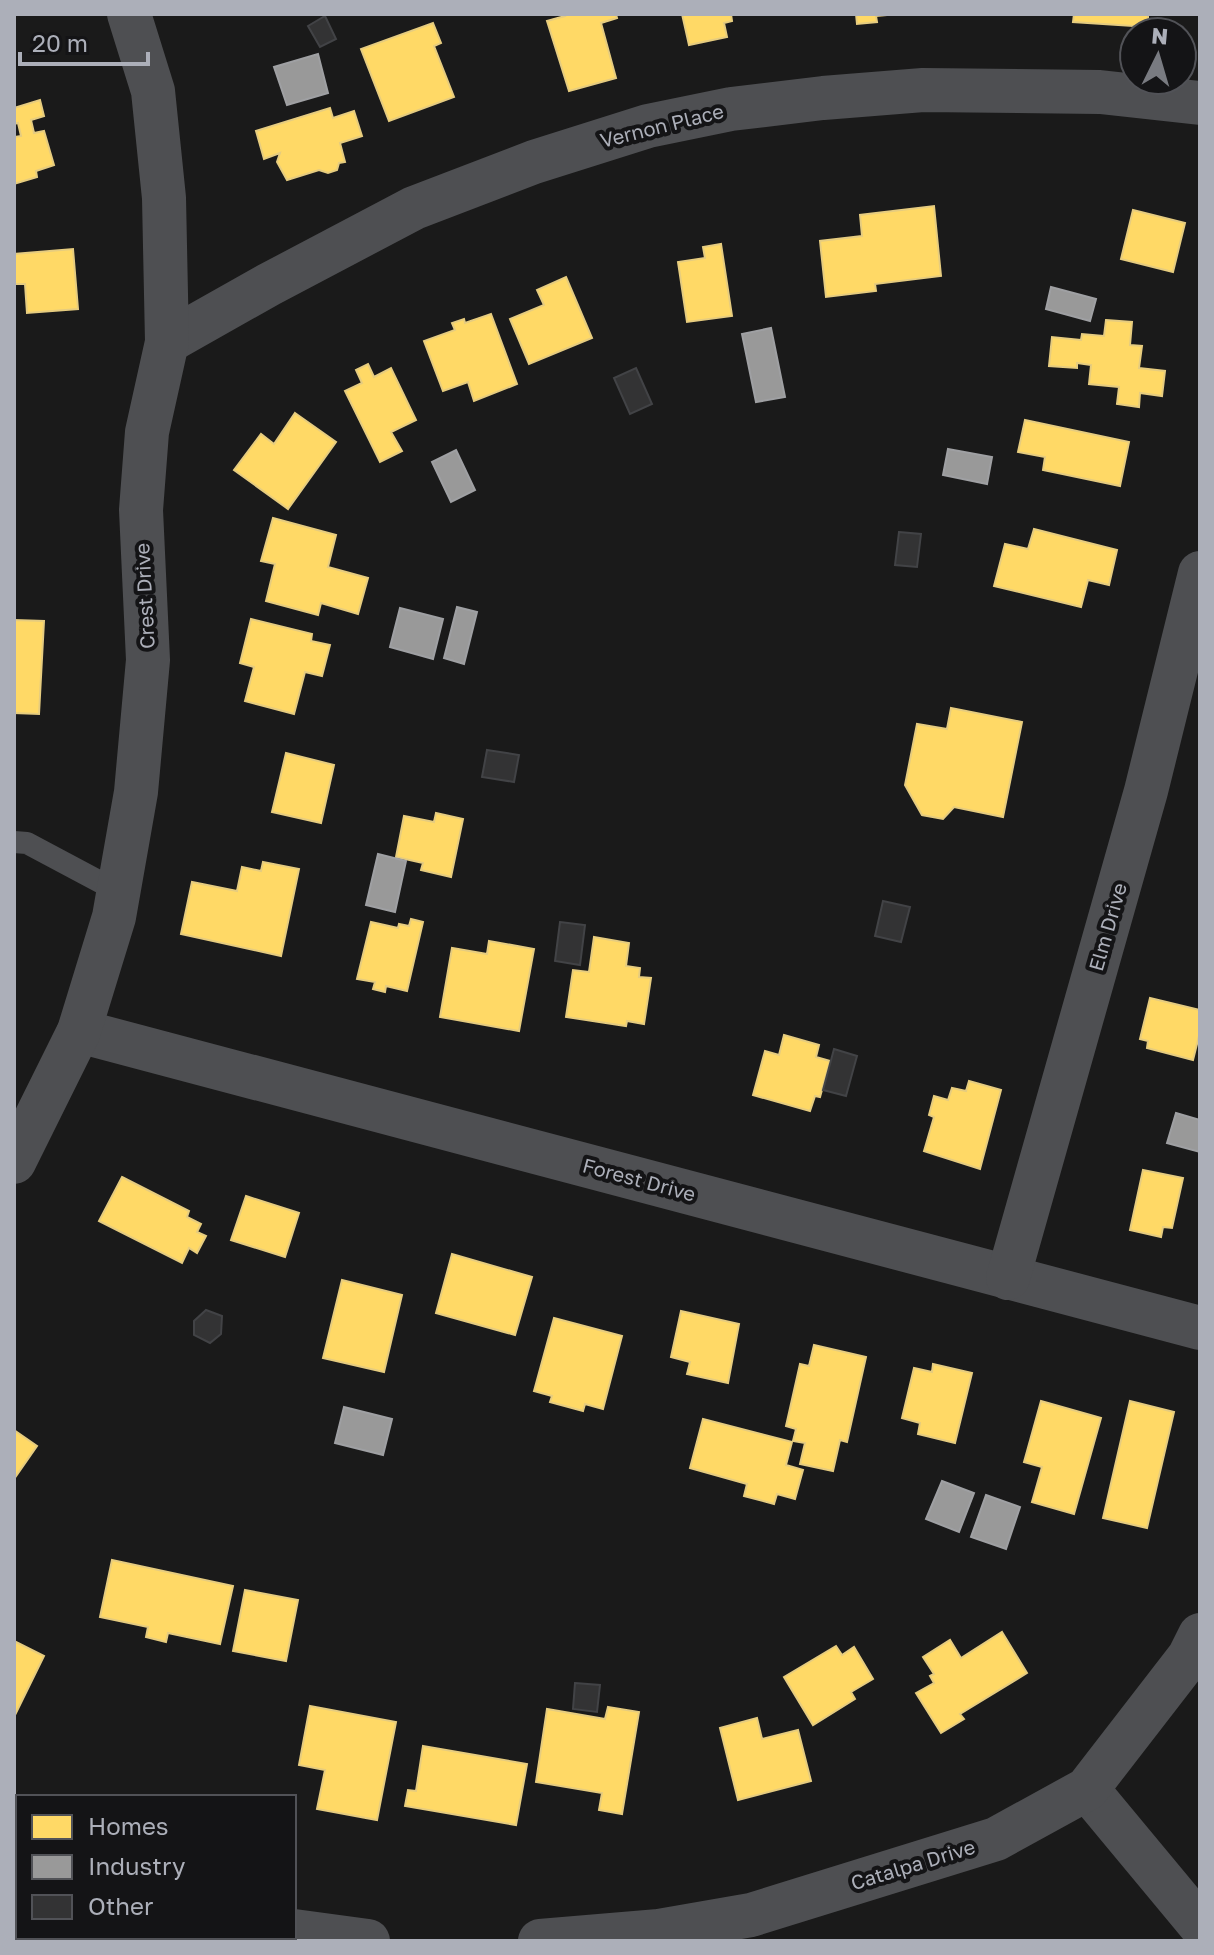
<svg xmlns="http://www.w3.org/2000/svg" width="1214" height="1955" font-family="'Golos Text',sans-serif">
<rect width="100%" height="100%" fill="#1a1a1a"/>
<!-- homes -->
<g fill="#ffd966" stroke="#e6cc7f" stroke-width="2">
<path d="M564,14H616L617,18L601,23L616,78L569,91L547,21L565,16Z"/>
<path d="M682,14H731L732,21L724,23L727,37L689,45Z"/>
<path d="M856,14H898L876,16L877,22L857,24Z"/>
<path d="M1074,14H1148V27L1073,22Z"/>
<path d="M433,23L441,43L434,46L454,97L389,121L361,49Z"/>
<path d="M40,100L44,116L31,120L34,133L44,131L54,165L36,171L37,177L14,184V137L21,136L18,123L14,124V108Z"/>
<path d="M330,108L333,118L354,111L362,136L340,143L345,162L339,163L337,170L328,173L319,170L287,180L277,162L280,153L264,159L256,131Z"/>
<path d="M934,206L941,276L875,284L876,291L826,297L820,241L862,236L860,215Z"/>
<path d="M1133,210L1185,223L1173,272L1121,259Z"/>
<path d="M721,244L732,316L687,322L678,262L705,258L703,247Z"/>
<path d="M73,249L78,309L27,313L25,284H15L14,254Z"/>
<path d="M566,277L592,338L529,364L510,319L544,305L537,290Z"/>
<path d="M491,314L517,384L474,401L468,382L443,391L424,341L455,330L452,323L464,319L465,323Z"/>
<path d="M1106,320L1132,322L1130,345L1142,346L1139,368L1165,371L1162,396L1140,393L1139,407L1117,404L1119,387L1089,384L1091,365L1077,363V368L1049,366L1052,337L1081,340L1082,334L1104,336Z"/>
<path d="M368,364L374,377L391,368L416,420L391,432L402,451L380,462L345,391L362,383L356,370Z"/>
<path d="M295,413L336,442L288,509L234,470L261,434L274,444Z"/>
<path d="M1025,420L1129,442L1120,486L1043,470L1045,457L1018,452Z"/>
<path d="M273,518L336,535L328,567L368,578L358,614L321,603L318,615L266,601L275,564L261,561Z"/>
<path d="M1034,529L1117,550L1109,585L1088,580L1081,607L994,586L1005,544L1028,549Z"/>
<path d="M251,619L312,634L311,641L330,645L322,676L305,672L294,714L245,701L254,667L240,663Z"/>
<path d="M14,620L44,621L39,714L14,713Z"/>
<path d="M951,708L1022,722L1003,817L954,807L943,819L922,815L905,785L917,724L947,729Z"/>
<path d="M286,753L334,765L321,823L272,812Z"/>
<path d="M436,813L463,819L451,877L421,870L423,863L396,857L404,816L434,822Z"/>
<path d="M263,862L299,869L281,956L181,934L192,882L237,891L242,867L261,871Z"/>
<path d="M411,919L423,922L407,991L386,986L385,992L373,989L375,982L357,979L371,922L398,928L399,924L409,926Z"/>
<path d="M594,937L629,943L626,966L640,968L639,977L651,978L644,1024L627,1021L626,1026L566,1017L573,970L589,972Z"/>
<path d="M489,941L534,949L519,1031L440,1017L452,948L487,954Z"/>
<path d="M1150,998L1200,1010V1032L1193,1060L1147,1048L1148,1041L1140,1039Z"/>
<path d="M784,1035L819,1045L816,1057L830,1061L820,1097L815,1096L810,1111L753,1095L765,1051L779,1055Z"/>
<path d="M969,1081L1001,1090L980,1169L924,1151L934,1117L929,1115L934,1096L948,1100L952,1088L966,1091Z"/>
<path d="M1143,1170L1183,1178L1172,1228L1163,1227L1161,1237L1130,1230Z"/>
<path d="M122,1177L189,1211L187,1217L201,1224L197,1232L206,1236L197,1253L189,1248L182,1263L99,1221Z"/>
<path d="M246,1196L299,1213L285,1257L231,1240Z"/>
<path d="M452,1254L532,1277L515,1335L436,1313Z"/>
<path d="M342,1280L402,1295L384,1372L323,1358Z"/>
<path d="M681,1311L739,1324L728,1383L687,1374L690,1362L671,1357Z"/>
<path d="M554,1318L622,1336L603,1409L585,1404L583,1411L550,1402L552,1396L534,1391Z"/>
<path d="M814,1345L866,1357L847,1442L840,1440L833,1471L800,1464L805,1443L793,1441L796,1429L786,1426L800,1364L809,1366Z"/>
<path d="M933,1364L972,1373L955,1443L918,1434L920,1423L902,1418L914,1368L932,1372Z"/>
<path d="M1041,1401L1101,1418L1074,1514L1032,1502L1042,1467L1024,1462Z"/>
<path d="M1130,1401L1174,1412L1147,1528L1103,1518Z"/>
<path d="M703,1419L792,1442L786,1465L803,1470L795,1499L777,1494L774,1504L744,1496L747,1484L690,1468Z"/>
<path d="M14,1430L37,1446L14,1479Z"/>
<path d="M112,1560L233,1586L220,1644L168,1633L166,1642L146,1637L148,1627L100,1617Z"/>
<path d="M245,1590L298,1600L286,1661L233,1651Z"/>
<path d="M1002,1632L1027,1673L960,1714L964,1719L941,1733L916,1693L934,1683L930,1676L934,1674L923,1657L950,1640L961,1658Z"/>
<path d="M14,1641L44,1656L14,1717Z"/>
<path d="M836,1646L842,1655L854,1647L873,1679L851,1692L855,1699L813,1725L784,1677Z"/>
<path d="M310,1706L396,1722L377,1820L317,1809L325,1770L299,1765Z"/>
<path d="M608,1707L639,1712L622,1814L599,1810L602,1793L536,1782L547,1709L605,1719Z"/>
<path d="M757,1718L762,1739L798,1730L811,1781L738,1800L720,1728Z"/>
<path d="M423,1746L527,1764L516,1825L405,1806L408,1790L416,1791Z"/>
</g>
<!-- industry -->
<g fill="#999" stroke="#9fa0a3" stroke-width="2">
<path d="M318,54L328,93L287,105L274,67Z"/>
<path d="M1051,287L1096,299L1090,321L1046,309Z"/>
<path d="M771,328L785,397L756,402L742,334Z"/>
<path d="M948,449L992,457L987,484L943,475Z"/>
<path d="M456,450L475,490L451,502L432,462Z"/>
<path d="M457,607L477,612L464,664L444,658Z"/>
<path d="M400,608L443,619L433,659L390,647Z"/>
<path d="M378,854L406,861L395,912L366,905Z"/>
<path d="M1176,1113L1200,1120V1152L1167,1143Z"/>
<path d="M344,1407L392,1419L383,1455L335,1443Z"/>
<path d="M942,1481L974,1493L959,1532L926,1519Z"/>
<path d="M986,1495L1020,1507L1006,1549L971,1537Z"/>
</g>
<!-- building -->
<g fill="#333334" stroke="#424346" stroke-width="2">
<path d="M325,16L336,39L320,47L308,26Z"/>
<path d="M636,368L652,404L630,414L614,378Z"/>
<path d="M899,532L921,534L917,567L895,565Z"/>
<path d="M487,750L519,755L514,782L482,777Z"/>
<path d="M883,901L910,907L901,942L875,936Z"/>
<path d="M560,922L585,925L580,965L555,961Z"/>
<path d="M834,1049L857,1056L846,1096L823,1090Z"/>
<path d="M206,1310L222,1316L221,1334L210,1343L194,1335V1321Z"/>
<path d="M575,1683L600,1685L597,1712L573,1709Z"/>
</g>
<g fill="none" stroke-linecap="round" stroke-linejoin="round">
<!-- service -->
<path stroke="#4e4f52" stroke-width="22" d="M14,842L27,843L119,892"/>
<!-- minor -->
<g stroke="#4e4f52" stroke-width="44">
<path d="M167,342L268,285L414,208L534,162L648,126L731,109L823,98L923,90L1100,92L1200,103"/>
<path d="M79,1031L1200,1328"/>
<path d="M14,1162L79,1031L114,917L136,792L148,660L141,510L147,432L167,342L164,198L153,91L129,14"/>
<path d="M1008,1278L1146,791L1200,573"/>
<path d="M1087,1789L1200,1925"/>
<path d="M14,1850L18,1852"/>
<path d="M294,1931L368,1941"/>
<path d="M540,1941L659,1931L751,1915L996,1839L1087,1789L1189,1657L1200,1635"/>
</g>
</g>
<g text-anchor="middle" stroke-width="8" stroke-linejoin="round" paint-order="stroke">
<!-- street labels -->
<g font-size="20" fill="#acafb9" stroke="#141416">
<text transform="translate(662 126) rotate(-14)" y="7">Vernon Place</text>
<text transform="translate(145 596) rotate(-93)" y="7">Crest Drive</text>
<text transform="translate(1108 927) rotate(-74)" y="7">Elm Drive</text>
<text transform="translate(639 1180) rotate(15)" y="7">Forest Drive</text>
<text transform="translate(913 1865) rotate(-17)" y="7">Catalpa Drive</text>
</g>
</g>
<!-- border -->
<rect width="1214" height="1955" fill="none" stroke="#acafb9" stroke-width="32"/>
<!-- legend -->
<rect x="16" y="1795" width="280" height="144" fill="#141416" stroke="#515257" stroke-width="2"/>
<rect x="32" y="1815" width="40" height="24" fill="#ffd966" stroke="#515257" stroke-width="2"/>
<text x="88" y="1835" font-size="24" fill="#acafb9">Homes</text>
<rect x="32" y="1855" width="40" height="24" fill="#999999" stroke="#515257" stroke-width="2"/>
<text x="88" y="1875" font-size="24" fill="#acafb9">Industry</text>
<rect x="32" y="1895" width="40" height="24" fill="#333334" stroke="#515257" stroke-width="2"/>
<text x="88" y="1915" font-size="24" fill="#acafb9">Other</text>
<!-- north arrow -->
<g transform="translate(1158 56) rotate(5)"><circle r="38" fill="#141416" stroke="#515257" stroke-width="2"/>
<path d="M0-6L14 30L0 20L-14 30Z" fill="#797b81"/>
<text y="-12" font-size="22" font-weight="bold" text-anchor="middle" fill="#acafb9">N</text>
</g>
<!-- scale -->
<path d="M20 52v12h128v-12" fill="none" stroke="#acafb9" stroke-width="4"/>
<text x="32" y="52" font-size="24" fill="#acafb9" stroke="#141416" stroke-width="6" paint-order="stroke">20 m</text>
</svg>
